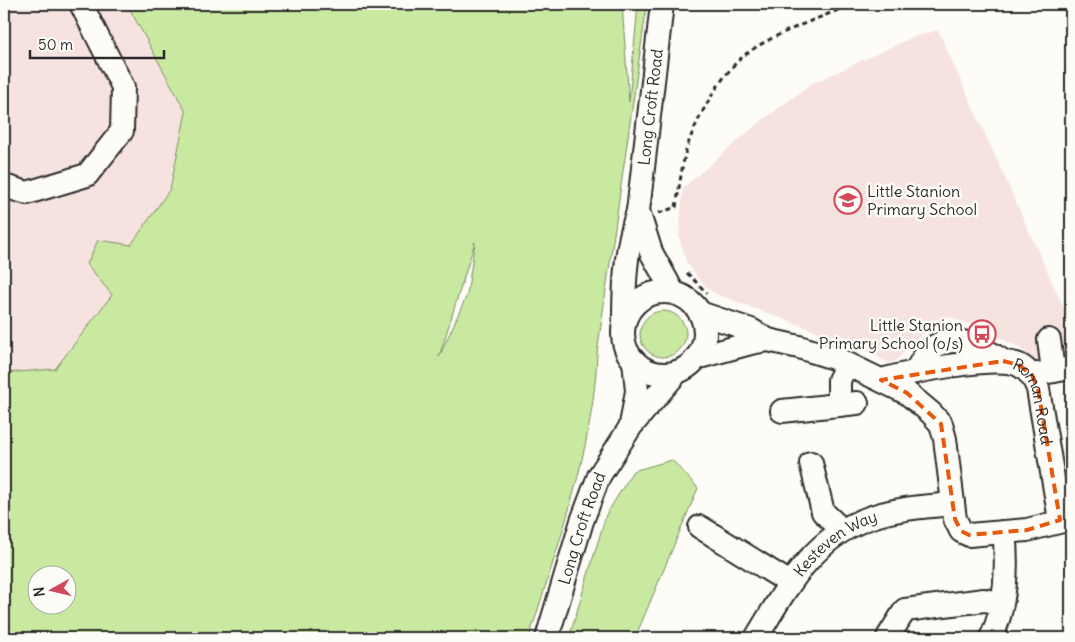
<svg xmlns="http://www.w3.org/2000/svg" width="1075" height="642" font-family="Delius,sans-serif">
<rect width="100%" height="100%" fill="#fdfcf7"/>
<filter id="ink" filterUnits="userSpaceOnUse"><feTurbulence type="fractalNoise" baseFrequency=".02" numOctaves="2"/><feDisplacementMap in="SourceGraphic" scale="10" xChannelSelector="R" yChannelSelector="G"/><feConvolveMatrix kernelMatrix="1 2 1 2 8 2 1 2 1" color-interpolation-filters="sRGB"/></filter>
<g filter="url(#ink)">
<!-- built -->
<g fill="#f6e3e0">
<path d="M4,4H127L186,112L170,189L131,245L87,264L113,294L55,369L6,373L4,376Z"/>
<path d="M938,30L1071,324V357L1039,363L1018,347L976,326L946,316L942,325L923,333L896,361L889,363L861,348L713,293L700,281L686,261L679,237L683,188L755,126L811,84L913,37Z"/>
</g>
<!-- green -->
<g fill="#c9e9a1" stroke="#7a8a66" fill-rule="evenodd">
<path d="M127,4H622L629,102L638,4H647L597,353C594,449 557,547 529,638H4V376L6,373L55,369L112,295L87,264L98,240L131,245L170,189L186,112ZM475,242L467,295L439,357ZM38,574H68V604H38Z"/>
<circle cx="663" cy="334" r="23"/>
<path d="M672,460L698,488L635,638H569L606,515L633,471Z"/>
</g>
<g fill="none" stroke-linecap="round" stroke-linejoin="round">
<!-- minor casing -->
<g stroke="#2b2b2b" stroke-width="26">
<g id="minor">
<path d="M4,186L27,193L87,175L122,131L123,87L81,4"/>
<path d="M638,211L651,252L673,292"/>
<circle cx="664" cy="333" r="41"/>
<path d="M700,313L751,330L768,340L799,347L837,359L907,393L931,413L941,424L945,439L955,519L961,531L969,535L1027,530L1071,519"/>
<path id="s1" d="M624,324C624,285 625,249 638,211L662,4"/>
<path d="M1049,340L1053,371"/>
<path d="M696,358L751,343L768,340"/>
<path d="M915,372C919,366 923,357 928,352C950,329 982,347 1003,361"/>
<path d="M1032,375L1071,368"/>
<path id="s2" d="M881,380C907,373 996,354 1019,365C1030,371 1034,379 1038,389L1060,520"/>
<path d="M839,405V380L847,364"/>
<path d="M782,411L857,403"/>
<path d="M631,425L637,391L634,361"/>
<path d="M811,463L823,512L842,530"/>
<path d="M700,527L790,583"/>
<path d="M888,637L905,610L984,600L1001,603"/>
<path id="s3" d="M547,638L582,521L599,476L631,426L677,372"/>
<path id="s4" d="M756,638C786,589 812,538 869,518C895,508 925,507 953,504"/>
<path d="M991,638C1006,607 1008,566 1004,532"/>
</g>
</g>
<!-- path -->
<g stroke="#2b2b2b" stroke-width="3" stroke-dasharray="5 4" stroke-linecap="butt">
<path d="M659,213L676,207C679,190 681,172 685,154C693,124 721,73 746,54C774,33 820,18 853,4"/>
<path d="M687,273L707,293"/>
</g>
<!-- minor -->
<use href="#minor" stroke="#fdfcf7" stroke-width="22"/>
</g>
</g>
<!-- marked area -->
<path fill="none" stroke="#e8590c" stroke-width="4" stroke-dasharray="10 6" stroke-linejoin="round" d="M1003,361L1019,365L1032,375L1038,389L1060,520L1027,530L969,535L961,531L955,519L941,424L907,393L881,380Z"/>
<!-- icons -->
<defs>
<g id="school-ring" transform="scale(1.4375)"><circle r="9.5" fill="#fdfcf7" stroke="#d1495b" stroke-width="1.5"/><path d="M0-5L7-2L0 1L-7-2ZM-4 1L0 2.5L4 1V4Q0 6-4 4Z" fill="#d1495b"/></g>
<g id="bus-ring" transform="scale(1.4375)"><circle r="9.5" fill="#fdfcf7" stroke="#d1495b" stroke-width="1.5"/><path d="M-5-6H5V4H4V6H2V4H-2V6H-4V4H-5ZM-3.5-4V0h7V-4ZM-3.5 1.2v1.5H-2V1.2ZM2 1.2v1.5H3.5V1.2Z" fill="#d1495b"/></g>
</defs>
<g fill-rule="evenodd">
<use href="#school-ring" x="848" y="200"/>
<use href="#bus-ring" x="982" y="334"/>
</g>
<g text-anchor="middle" stroke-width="5" stroke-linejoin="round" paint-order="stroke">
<!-- street labels -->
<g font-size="16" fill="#2b2b2b" stroke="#fdfcf7">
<text dy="6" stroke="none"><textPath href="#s1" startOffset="219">Long Croft Road</textPath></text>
<text dy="6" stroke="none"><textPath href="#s2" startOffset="181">Roman Road</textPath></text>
<text dy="6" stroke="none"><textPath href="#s3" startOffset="115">Long Croft Road</textPath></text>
<text dy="6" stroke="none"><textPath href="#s4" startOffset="126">Kesteven Way</textPath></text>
</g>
<!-- poi labels -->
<g font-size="16" fill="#2b2b2b" stroke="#fdfcf7" text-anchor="start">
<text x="867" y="197">Little Stanion<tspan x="867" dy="18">Primary School</tspan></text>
<text x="963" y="331" text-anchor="end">Little Stanion<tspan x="963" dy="18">Primary School (o/s)</tspan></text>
</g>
</g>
<!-- margin -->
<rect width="1075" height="642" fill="none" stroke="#fdfcf7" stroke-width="20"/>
<rect x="10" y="10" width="1055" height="622" fill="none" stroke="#2b2b2b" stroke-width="2" filter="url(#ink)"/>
<!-- north arrow -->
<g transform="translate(52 590) rotate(262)"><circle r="24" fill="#fdfcf7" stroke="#a9a8a5"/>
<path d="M0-4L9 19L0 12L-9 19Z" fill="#d1495b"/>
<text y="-8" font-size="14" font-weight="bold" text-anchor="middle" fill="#2b2b2b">N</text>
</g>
<!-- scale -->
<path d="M30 50v8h134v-8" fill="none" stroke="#2b2b2b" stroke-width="2.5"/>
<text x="38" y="50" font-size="15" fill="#2b2b2b" stroke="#fdfcf7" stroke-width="4" paint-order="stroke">50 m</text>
</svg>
